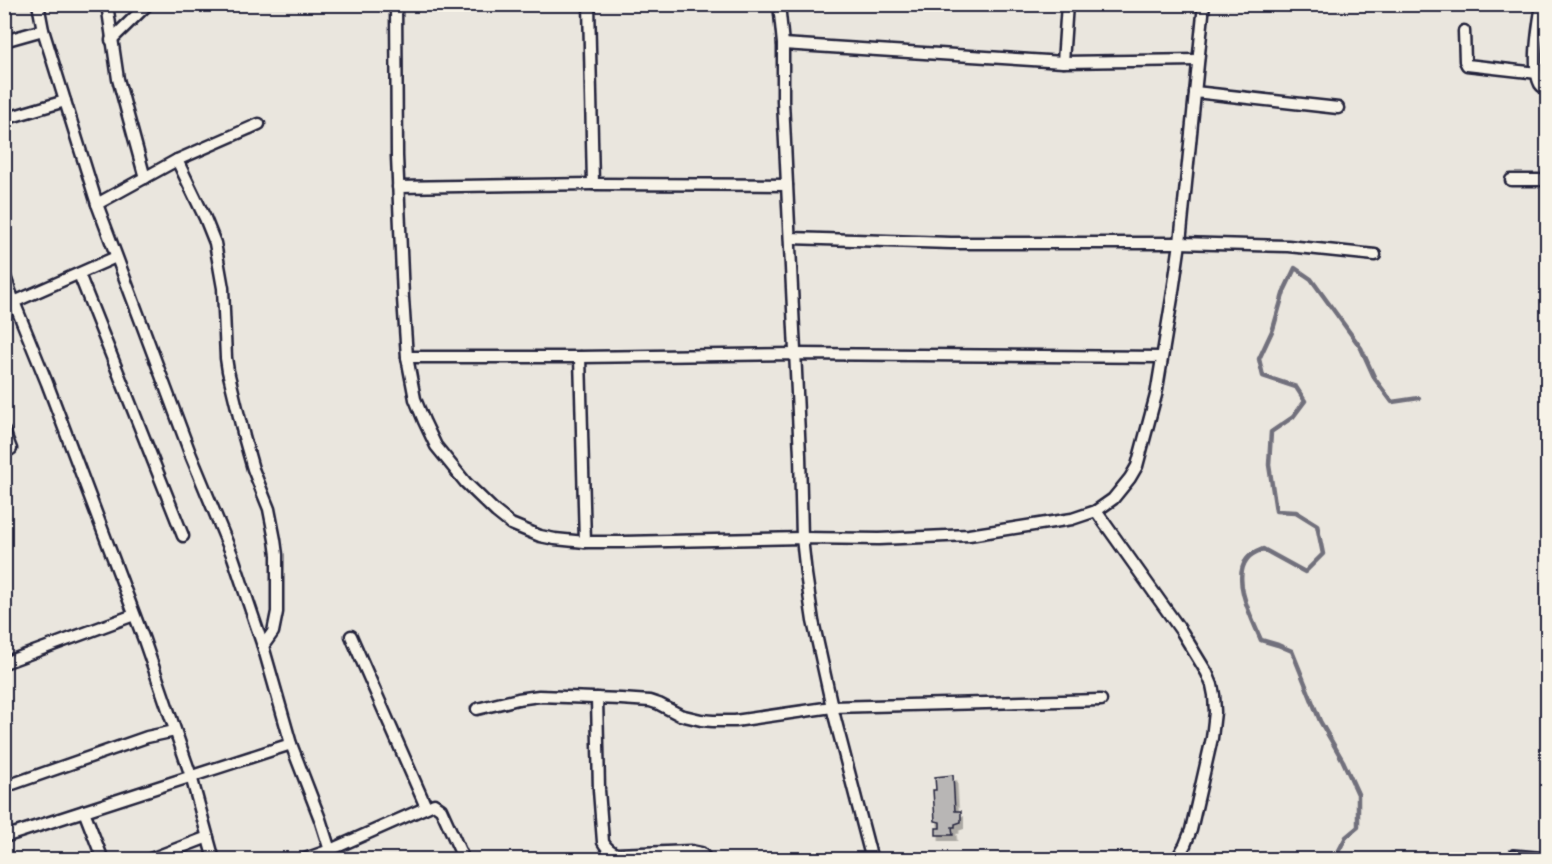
<svg xmlns="http://www.w3.org/2000/svg" width="1552" height="864" font-family="Delius,sans-serif">
<defs>
<filter id="shadow"><feDropShadow dx="3.5" dy="6" stdDeviation="0" flood-color="#0004"/></filter>
</defs>
<rect width="100%" height="100%" fill="#eae6de"/>
<filter id="ink" filterUnits="userSpaceOnUse"><feTurbulence type="fractalNoise" baseFrequency=".0167" numOctaves="2"/><feDisplacementMap in="SourceGraphic" scale="12" xChannelSelector="R" yChannelSelector="G"/><feConvolveMatrix kernelMatrix="1 2 1 2 8 2 1 2 1" color-interpolation-filters="sRGB"/></filter>
<g filter="url(#ink)">
<g fill="none" stroke-linecap="round" stroke-linejoin="round">
<!-- stream -->
<path stroke="#716f7b" stroke-width="4.5" d="M1334,860L1346,837L1358,827V794L1343,761L1320,721L1292,651L1278,645L1261,640C1252,619 1231,579 1247,559C1250,554 1258,551 1263,549L1305,572L1323,554L1317,525L1296,512L1276,511L1269,465L1271,432L1293,417L1305,401L1296,387L1263,376L1259,359L1273,329L1284,291L1295,268L1311,279L1361,348L1375,379L1392,402L1419,398"/>
</g>
<!-- building -->
<path fill="#b8b6b5" stroke="#22223b" stroke-width="1.5" filter="url(#shadow)" d="M953,775L955,811H961V822L955,824V827H952L953,835H936V828H940V822L935,821L933,790H936L935,777Z"/>
<g fill="none" stroke-linecap="round" stroke-linejoin="round">
<!-- lane casing -->
<g stroke="#22223b" stroke-width="10">
<path id="lane" d="M1513,853L1548,856"/>
</g>
<!-- street casing -->
<g stroke="#22223b" stroke-width="15">
<g id="street">
<path d="M38,4L43,30L97,204L190,453L233,557L263,646L291,744L320,819L333,860"/>
<path d="M107,4L118,79L145,178"/>
<path d="M396,4L397,156L403,298L407,357L415,399L424,421L436,446L466,483L496,512L511,524L540,536L555,539L585,542H623L802,538L879,539L969,535L1072,519L1096,511L1113,499L1130,478L1137,466L1156,395L1172,298L1180,243L1204,4"/>
<path d="M589,4L593,184"/>
<path d="M779,4L783,44V101L800,455L802,538L806,574L813,621L832,707L872,860"/>
<path d="M1542,4C1539,23 1531,67 1540,84C1542,87 1544,88 1548,90"/>
<path d="M1464,31L1465,61L1467,65L1537,73"/>
<path d="M111,40L148,4"/>
<path d="M4,41L43,30"/>
<path d="M783,44L1063,62L1198,60"/>
<path d="M1063,62L1067,4"/>
<path d="M1195,92L1338,108"/>
<path d="M4,119L65,101"/>
<path d="M177,160L205,218L215,243L223,288L226,358L228,371L244,437L253,469L269,509L275,540L277,555V612L273,632L263,646"/>
<path d="M1511,180H1548"/>
<path d="M398,187L593,184L787,185"/>
<path d="M97,204L177,160L259,124"/>
<path d="M790,238L951,243H1180L1288,246L1375,255"/>
<path d="M4,274L14,302L47,383L144,640L191,776L214,860"/>
<path d="M79,274L183,536"/>
<path d="M4,304L14,302L116,257"/>
<path d="M407,357H580L795,354L1162,357"/>
<path d="M580,357L585,542"/>
<path d="M4,431L11,449"/>
<path d="M1096,511L1182,632L1207,673L1212,685L1214,695L1215,712L1212,738L1191,830L1185,845L1176,860"/>
<path d="M351,636L426,807"/>
<path d="M4,663L134,615"/>
<path d="M597,698L599,790L603,842C606,848 610,851 616,854L691,851L701,853L707,860"/>
<path d="M477,709L518,699L539,696L621,699L650,701L659,704L680,715L701,720L713,721H735L832,707L1101,700"/>
<path d="M4,787L147,737L175,731"/>
<path d="M84,811L103,860"/>
<path d="M4,837L291,744"/>
<path d="M148,860L208,837"/>
<path d="M302,860L330,850L434,804L441,809L464,860"/>
</g>
</g>
<!-- lane -->
<use href="#lane" stroke="#f7f3e8" stroke-width="5"/>
<!-- street -->
<use href="#street" stroke="#f7f3e8" stroke-width="10"/>
</g>
</g>
<!-- margin -->
<rect width="1552" height="864" fill="none" stroke="#f7f3e8" stroke-width="24"/>
<rect x="12" y="12" width="1528" height="840" fill="none" stroke="#22223b" stroke-width="2" filter="url(#ink)"/>
</svg>
